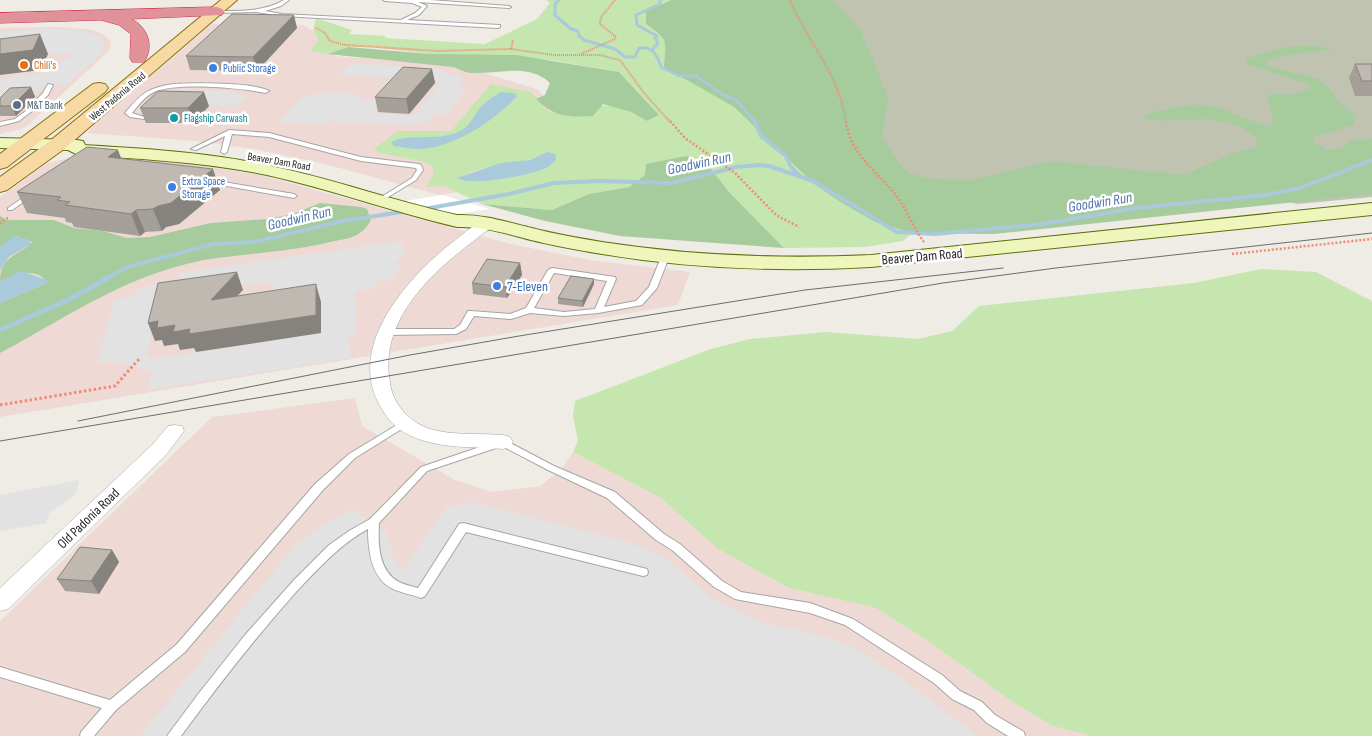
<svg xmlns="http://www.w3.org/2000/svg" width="1372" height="736" font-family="'Sofia Sans Condensed',sans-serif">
<rect width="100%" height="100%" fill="#efece5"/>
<!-- commercial -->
<g fill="#eed9d5">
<path d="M212,24L303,25L321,35L335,56L462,66L539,90L593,168L440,195L321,163L254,149L196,141L88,133L91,128Z"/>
<path d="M59,27L89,29L103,34L111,42L109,51L28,125L21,129L0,134V28Z"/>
<path d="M87,158L171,161L261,175L511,244L590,260L690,272L678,305L0,417V197L46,164L64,159Z"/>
<path d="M355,398L362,426L455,480L492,492L541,486L562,468L573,452L661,498L718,549L789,588L876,608L928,641L1014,703L1053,726L1092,736H0V621L212,417Z"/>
</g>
<!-- construction -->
<path fill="#c1c3b1" d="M724,0H1372V197L1298,204L1191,182L937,230Z"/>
<!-- grass -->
<g fill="#c5e6ae" fill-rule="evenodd">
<path d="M546,0H671L649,8L646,24C669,41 666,40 665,67L734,107L814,184L842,203L875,222L912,233L903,241L865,247L784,248L730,193L706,163L645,175L629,187L589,194L552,210L482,204L444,186L426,187L433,175V167L425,162L379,153L374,149L398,131H451L491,84L531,92L550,113C593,105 607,98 647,121L659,115L619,72L551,60L429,54L371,47H348L328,54L310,51L319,39L313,30L316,18L352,30L349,34L386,36L384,38L485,44L537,19L550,3ZM543,153C511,176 499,185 458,179C483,161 518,169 543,153Z"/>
<path d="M1261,269L1316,272L1372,301V736H1092L1053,726L1014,703L928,641L876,608L789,588L718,549L661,498L573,452L578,441L573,416L575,401L711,349L750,339L826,332L918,339L952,331L979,306L1194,283Z"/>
</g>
<!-- forest -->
<g fill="#a6cb9c">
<path d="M671,0H832L860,29L888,97L882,136L903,168L912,174L926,178L967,181L1050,161L1184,175L1236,152L1256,148L1257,137C1213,108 1189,125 1143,119L1145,115C1166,109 1189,102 1211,106C1230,110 1248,121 1267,126L1274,122L1267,96L1274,93L1288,95L1312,88L1307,84L1248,64L1245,60C1270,49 1305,39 1332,50L1279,56L1266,61L1267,66L1317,78L1330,89L1340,104L1356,115L1353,125L1313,137L1316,143L1325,149H1340L1351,141L1372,138V194L994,234L912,233L875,222L842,203L814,184L734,107L664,67C666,39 669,41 646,24V11Z"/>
<path d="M348,47L429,54L516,55L619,72L659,115L647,121L631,112L603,104L593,116C567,117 556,118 536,99L545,95L550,83C529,63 498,74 472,73C466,73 459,69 453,67L328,54Z"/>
<path d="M686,156L706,163L730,193L784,248L620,236L545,221L482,204L552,210L589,194L629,187L645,175L646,164Z"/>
<path d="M320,203L361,207L367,209L371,220C367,227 363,232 355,236C348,239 338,240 330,242C293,251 255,253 217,258C133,270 73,314 0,353V303L47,283C39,267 12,273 0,282C0,254 19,257 32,242L16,236L0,247V216L7,220H54L74,228L103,231L127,238L150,237L211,223L268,219L293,214Z"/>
</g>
<!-- parking -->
<g fill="#e2e2e2" fill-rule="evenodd">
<path d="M43,28L86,31L102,39L104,48L101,54L67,84L39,89L37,93L0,97V81L4,78L50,72L72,54L51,55L52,52L0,58V32Z"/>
<path d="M351,63L444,69L442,73L459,76L462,80L459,86L467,88L447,114L437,113L429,121L421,124L400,125L330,121L326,125L277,122L305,95L314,96L318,92L362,95L359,99L381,100L372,113L410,116L416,113L441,83L435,80L339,75Z"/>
<path d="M168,90L235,91L233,94L247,95L238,105L154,104Z"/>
<path d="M402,241L403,251L407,252L394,264L403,267L387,282L376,281V288L355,292L356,334L349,335L350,358L148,390L152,372L112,361L97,363L114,300L129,297L141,288L177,280L179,273ZM271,281L272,309L321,333L158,359L146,356L159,298Z"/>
<path d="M79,480L76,494L49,513L46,523L0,531V495Z"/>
<path d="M472,502L625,541L664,557L713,599L763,623L822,636L853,647L901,678L977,736H140L283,560L300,542L319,528L352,509L387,533L394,559L402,571L447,507Z"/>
</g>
<!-- water -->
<g fill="#a8cada">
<path d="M501,92L515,93L517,96C496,120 453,148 421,149C412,149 402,147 394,146L391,142C411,133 434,141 456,133C470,127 471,120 479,109C485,101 493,97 501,92Z"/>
<path d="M547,152L555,154L556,159C554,162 551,165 548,167C532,175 472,187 457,178L501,163L530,160Z"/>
<path d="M14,236L28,239L31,244L9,257L0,270V247Z"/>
<path d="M18,272H24L47,280V283L0,303V282Z"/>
</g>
<!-- pier -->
<path fill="#fff" d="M442,195L490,209L422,219L374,206Z"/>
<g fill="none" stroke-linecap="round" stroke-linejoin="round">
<!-- stream-far2 -->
<g stroke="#a8cada" stroke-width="3">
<path d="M559,0L555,4V15L571,29L578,31L579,36L584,40L615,49L625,57H635L639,48C653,46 657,55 661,67L680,76H696L723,95L736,100L756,123"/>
<path d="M652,50L658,43L655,38L657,36L637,25L636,15L660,4V0"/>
</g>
<!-- stream-far1 -->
<g stroke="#a8cada" stroke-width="4">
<path d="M755,121L761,136L786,156L791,167L799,175"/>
<path d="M424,209L509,194L554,183L598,181L672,183L736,167L759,165L769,166L813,181L897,232L935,234L1042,224L1136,208L1266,195L1300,188L1372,160"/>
<path d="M106,279L127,267L214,244L254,242L343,221L408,211"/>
</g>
<!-- stream -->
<path stroke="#a8cada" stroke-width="5" d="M0,330L68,300L108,278"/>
<!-- service casing -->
<g stroke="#a5a5a5" stroke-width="2">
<g id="service">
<path d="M284,0H289L281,6L265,11L282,14L401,20L415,13L422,7L412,3L385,1L383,0H430L509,6L511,7L509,8L418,2L427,6L419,15L407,20L500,25V27L498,28L282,16L256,12L217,13L215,12L217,11C240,11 263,12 284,0Z"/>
<path d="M48,84L53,85L48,95L38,104H34V102L43,93Z"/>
<path d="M174,84C195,83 252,82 269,91L266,93C240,88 178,82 154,92C145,96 138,106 132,113L144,117V119L130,117L125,113C142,93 147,88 174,84Z"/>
<path d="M27,110L32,111L19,121L0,126V122L15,119Z"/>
<path d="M229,130L269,133L361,157L419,164L421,165L423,170L416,180L380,202L377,200L378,199L412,178L417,170L416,168L361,161L269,137L232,134L227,152L224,154L221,152L225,136L196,150L191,149Z"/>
<path d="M206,179L294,194L297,196L294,198L204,182V180Z"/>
<path d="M30,193L33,195L32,196L12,210H8V208Z"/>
<path d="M662,255H668L669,257L657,288L642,305L598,313L564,316L530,313L511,319L474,316L466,329L456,334L386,335L382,332L386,329H454L460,325L468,311H471L510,314L526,308L548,270L552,268L615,277L616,279L604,307L636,301L649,287ZM554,273L607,281L595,309L564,312L534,308Z"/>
<path d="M405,420L410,423L408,425L355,458L323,490L185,652L116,710L94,736H80L81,732L102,708L0,677V667L110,700L177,644L315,484L349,454Z"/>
<path d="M503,439L554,466L615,492L664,534L680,544L722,581L741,592L810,603L853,619L942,675L960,691L982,702L995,715L1024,732L1025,736H1008L987,723L974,710L952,699L934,683L845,625L810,613L735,599L714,587L672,550L656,540L607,498L548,470L502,446L427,471L379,523C378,544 378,570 399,582C405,585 412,586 418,588L459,524L463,523L647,569L648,572L647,575L643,576L466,532L425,596L421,598C411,594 400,593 391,588C371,577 368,550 368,529C340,544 318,569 296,592C255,638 217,687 181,736H167L199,693L245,635L294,580L329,545L349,531L370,519L421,467Z"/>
</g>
</g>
<!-- minor casing -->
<g stroke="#a5a5a5" stroke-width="1">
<g id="minor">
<path d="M488,219L495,223L493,226C444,263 377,312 390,383C393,404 408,420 427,428C450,436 479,433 503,435L510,437L513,442L510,447L503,449C469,446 429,450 399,429C390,422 383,412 378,402C348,343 410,275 453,242C464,234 475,222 488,219Z"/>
<path d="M175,425L182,426L184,431L166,455L8,609L0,611V588L152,445L168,426Z"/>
</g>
</g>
<!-- secondary casing -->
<g stroke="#5c6f0c" stroke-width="2">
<path id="secondary" d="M0,138L77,140L83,141L85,145C146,149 207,152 266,165C331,178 393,201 457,215C483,214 507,222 532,228C555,234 578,238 602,242C692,256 781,259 871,255L1372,203V215L871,267C781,272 692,269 602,254C578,250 555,246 531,240C507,234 483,226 457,227C393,212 331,189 267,175C205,162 141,159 78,155L68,150L0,148Z"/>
</g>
<!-- primary casing -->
<g stroke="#906f09" stroke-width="2">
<g id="primary">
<path d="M221,0H237L64,149L7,190L0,192V177L50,141Z"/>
<path d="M99,83L105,84L108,88L105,92L7,167L0,169V154L93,84Z"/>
</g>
</g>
<!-- motorway casing -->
<g stroke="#d02f58" stroke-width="1">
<path id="motorway" d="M217,7L222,9L225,12L222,15L131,19C147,26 155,46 144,62H132L130,58L131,34L119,25L101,20L0,23V13Z"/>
</g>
<!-- path-far2 -->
<g stroke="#f18c74" stroke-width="2" stroke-dasharray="1 1" stroke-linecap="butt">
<path d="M790,0C807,42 841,76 846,123"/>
<path d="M316,28L325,33L330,41L345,45L439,51L511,49L554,55H600L620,60L644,93L671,123"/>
<path d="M511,49L513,40"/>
<path d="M581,54L615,39L616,37L600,24L601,17L615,0"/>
</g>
<!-- path-far1 -->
<g stroke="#f18c74" stroke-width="2.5" stroke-dasharray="2 2" stroke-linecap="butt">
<path d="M670,121L685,138L735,173L776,215L799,227"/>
<path d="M846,121C850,157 882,174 900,201C909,215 914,229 924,242"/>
<path d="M0,224L9,217"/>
<path d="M1232,254L1372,239"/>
</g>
<!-- path -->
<path stroke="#f18c74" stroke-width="3" stroke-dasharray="2.5 2.5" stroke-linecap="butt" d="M0,405L115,386L139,359"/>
<!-- service -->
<use href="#service" fill="#fff" fill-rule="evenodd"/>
<!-- minor -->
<use href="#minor" fill="#fff" fill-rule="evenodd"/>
<!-- secondary -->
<use href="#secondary" fill="#eef6bc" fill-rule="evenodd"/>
<!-- primary -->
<use href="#primary" fill="#f6d9a3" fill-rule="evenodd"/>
<!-- motorway -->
<use href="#motorway" fill="#e19299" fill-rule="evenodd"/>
<!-- tram -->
<g stroke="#6c6c6c" stroke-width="1">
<path d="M78,421L410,355L519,336L805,290L1003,268"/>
<path d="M0,441L943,283L1056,268L1372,233"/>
</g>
</g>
<!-- wall -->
<g fill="#a49f99">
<path d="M297,28L257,71L190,70L186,56Z"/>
<path d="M1355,64H1372V96H1355L1349,78Z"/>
<path d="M432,69L435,83L409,114L378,112L375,97Z"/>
<path d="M31,87L35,97L16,116H0V98Z"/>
<path d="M209,106L193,123H146L140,108Z"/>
<path d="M121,159L220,190L179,224L166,227L162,231L145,232L140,236L74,227L72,223L66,222L65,218L27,213L17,192Z"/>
<path d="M520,263L522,275L507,298L473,294L472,283Z"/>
<path d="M594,284L583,307L558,304V298Z"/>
<path d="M112,550L119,562L99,594L65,591L57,579Z"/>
</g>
<!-- shaded-wall -->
<g fill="#86827d">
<path d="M294,15L297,28L257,71L253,57Z"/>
<path d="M40,34L48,54L41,70L0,75V54Z"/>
<path d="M432,69L435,83L409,114L406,99Z"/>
<path d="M31,87L35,97L16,116L12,106Z"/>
<path d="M204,92L209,106L193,123L188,108Z"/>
<path d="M118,150L126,171L108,157Z"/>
<path d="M213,169L220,190L179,224L166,227L162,231L153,209Z"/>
<path d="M136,210L145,232L140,236L131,214Z"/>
<path d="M520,263L522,275L507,298L505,287Z"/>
<path d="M237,272L243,290L217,317L211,300Z"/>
<path d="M594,279V284L583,307L582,301Z"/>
<path d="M316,284L321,302V333L196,352L194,348L180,350L178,344L164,346L162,340L155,341L148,323Z"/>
<path d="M112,550L119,562L99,594L91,581Z"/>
</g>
<!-- building -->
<g fill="#bfb9b2" stroke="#86827d">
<path d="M232,14L294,15L253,57L186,56Z"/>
<path d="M40,34L33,50L0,54V39Z"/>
<path d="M1355,64H1372V81H1362Z"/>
<path d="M403,67L432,69L406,99L375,97Z"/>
<path d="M31,87L12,106H0V98L10,88Z"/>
<path d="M158,91L204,92L188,108H140Z"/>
<path d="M87,147L118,150L108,157L213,169L171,203L158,206L153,209L136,210L131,214L65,205L70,202L57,200L61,197L17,192Z"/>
<path d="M487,259L520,263L505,287L472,283Z"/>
<path d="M237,272L211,300L316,284V315L189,334L190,329L173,332L175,325L157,328L158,321L148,323L158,283Z"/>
<path d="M571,276L594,279L582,301L558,298Z"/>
<path d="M80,547L112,550L91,581L57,579Z"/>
</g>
<!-- markers -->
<circle fill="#e8710a" stroke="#fff" stroke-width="2" cx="24" cy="65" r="5"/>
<g fill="#3f7fe0" stroke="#fff" stroke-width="2">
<circle cx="213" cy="68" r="5"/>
<circle cx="172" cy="187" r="5"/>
<circle cx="497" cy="286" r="5"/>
</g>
<circle fill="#5c6f8a" stroke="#fff" stroke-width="2" cx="17" cy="105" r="5"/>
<circle fill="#0f9aa8" stroke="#fff" stroke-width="2" cx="174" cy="118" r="5"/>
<g text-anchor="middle" stroke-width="5" stroke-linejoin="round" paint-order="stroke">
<!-- far-food labels -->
<g font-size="11" fill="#c56008" stroke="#fff" text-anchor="start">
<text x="34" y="69">Chili's</text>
</g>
<!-- far-shop labels -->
<g font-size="11" fill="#366cbe" stroke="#fff" text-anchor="start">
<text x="223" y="72">Public Storage</text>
<text x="182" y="185">Extra Space<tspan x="182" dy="13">Storage</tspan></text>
</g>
<!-- far-street labels -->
<g font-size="11" fill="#1e1e1e" stroke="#fff">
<text transform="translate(117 96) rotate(-40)" y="4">West Padonia Road</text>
<text transform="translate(279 161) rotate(10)" y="4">Beaver Dam Road</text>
</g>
<!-- far-service labels -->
<g font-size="11" fill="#4e5e75" stroke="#fff" text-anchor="start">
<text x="27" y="109">M&amp;T Bank</text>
</g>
<!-- far-culture labels -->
<g font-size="11" fill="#0d838f" stroke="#fff" text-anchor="start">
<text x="184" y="122">Flagship Carwash</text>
</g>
<!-- street labels -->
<g font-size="14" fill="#1e1e1e" stroke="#fff">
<text transform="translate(922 256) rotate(-5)" y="5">Beaver Dam Road</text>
<text transform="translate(88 518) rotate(-44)" y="5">Old Padonia Road</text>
</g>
<!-- shop labels -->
<g font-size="14" fill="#366cbe" stroke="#fff" text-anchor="start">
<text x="507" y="291">7-Eleven</text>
</g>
<!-- water labels -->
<g font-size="15" font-style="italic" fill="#5175a8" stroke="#fff">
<text transform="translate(699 163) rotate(-12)" y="5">Goodwin Run</text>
<text transform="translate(1100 202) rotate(-9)" y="5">Goodwin Run</text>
<text transform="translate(299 218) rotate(-13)" y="5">Goodwin Run</text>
</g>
</g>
</svg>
